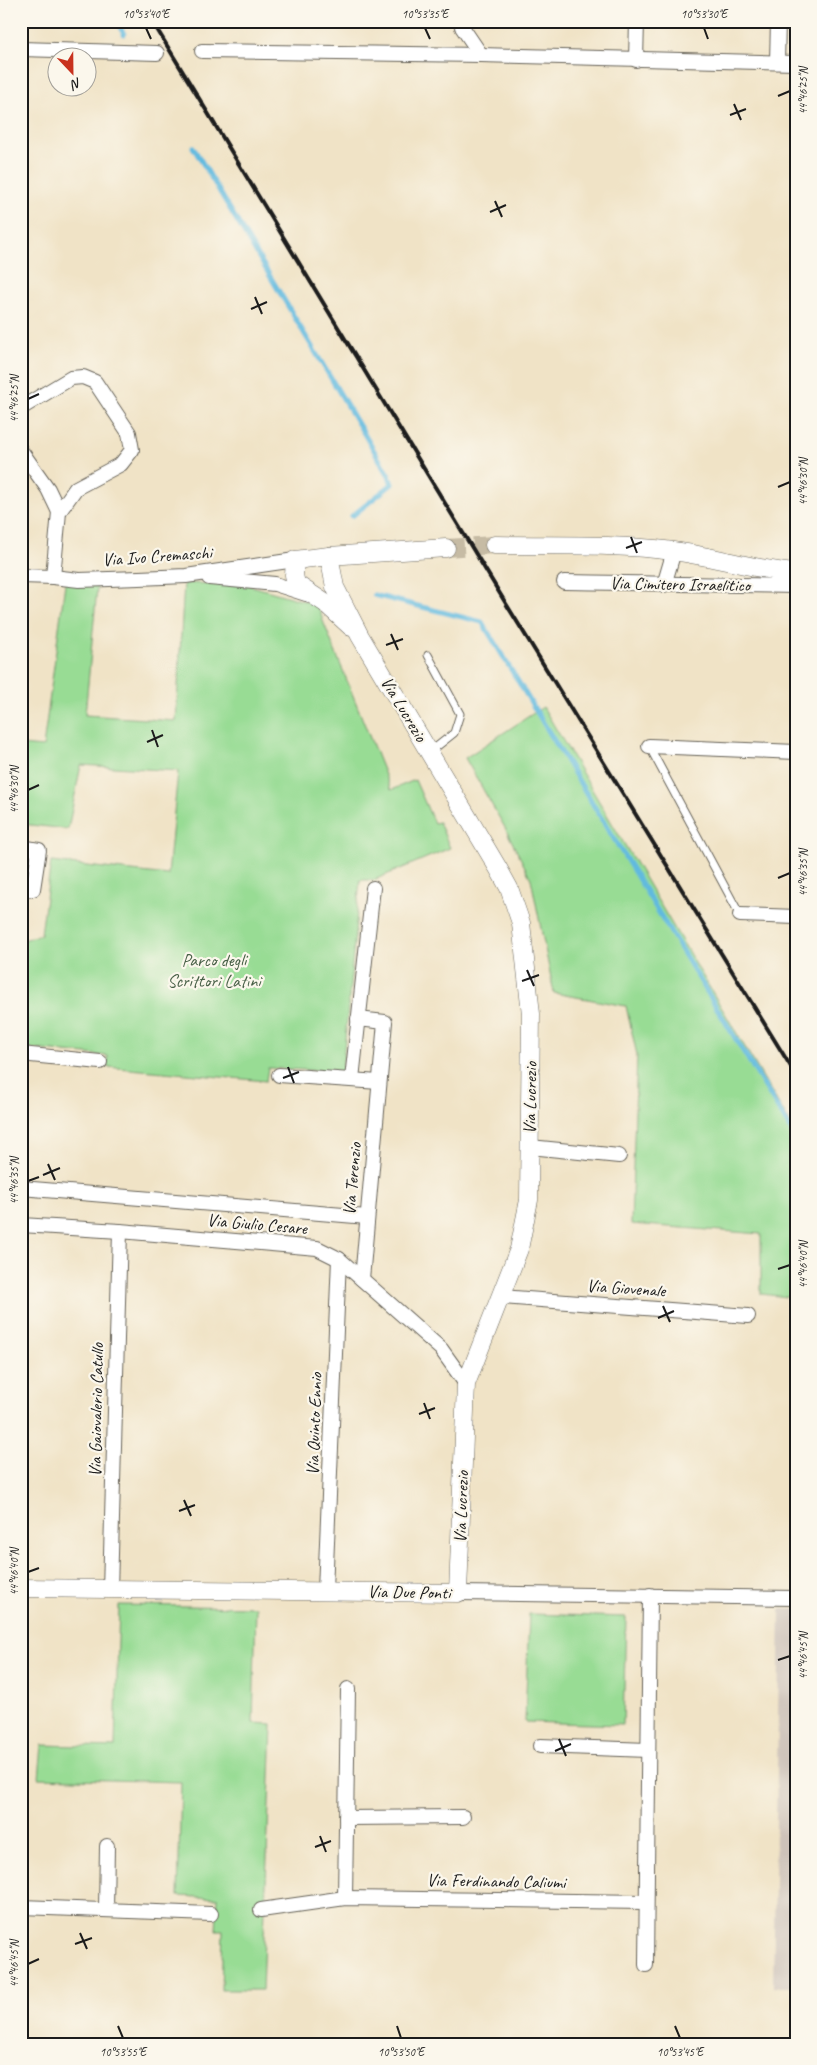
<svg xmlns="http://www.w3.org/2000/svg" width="817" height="2065" font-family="Caveat,sans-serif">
<rect width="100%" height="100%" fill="#fbf7ec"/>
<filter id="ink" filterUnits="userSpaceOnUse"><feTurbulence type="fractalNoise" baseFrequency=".02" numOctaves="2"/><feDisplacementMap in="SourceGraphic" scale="10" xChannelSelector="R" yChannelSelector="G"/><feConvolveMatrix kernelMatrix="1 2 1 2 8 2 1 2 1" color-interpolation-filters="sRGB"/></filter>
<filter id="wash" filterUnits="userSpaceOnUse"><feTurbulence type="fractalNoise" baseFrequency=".0096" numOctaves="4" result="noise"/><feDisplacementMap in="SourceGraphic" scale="20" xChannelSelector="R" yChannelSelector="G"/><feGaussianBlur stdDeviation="1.12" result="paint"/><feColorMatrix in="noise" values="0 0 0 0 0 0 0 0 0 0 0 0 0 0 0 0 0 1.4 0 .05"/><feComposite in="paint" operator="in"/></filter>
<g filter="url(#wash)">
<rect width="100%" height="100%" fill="#f0e3c6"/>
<!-- industrial -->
<path fill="#cdc2b9" d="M780,1609H796V1987H773Z"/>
<!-- green -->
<g fill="#98dc94" stroke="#5a7c58">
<path d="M66,576L98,578L85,715L176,721L184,583L248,585L318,605L323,621L391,790L415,780L434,823L439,822L450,848L374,880H360L342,1072L268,1068L266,1081L107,1067L108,1056L21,1048V958L24,940L41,934L51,862L168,875L178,771L81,765L68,829L21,824V745L43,747Z"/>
<path d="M543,707L796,1133V1298L761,1294V1234L631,1224L637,1055L626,1006L554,993L531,879L504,826L465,758Z"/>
<path d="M119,1605L256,1607L253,1723L272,1724L262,1990H221L223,1930H216L218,1898L178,1896L181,1782L39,1778L42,1745L115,1747Z"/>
<path d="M529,1614L626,1617L623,1725L525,1722Z"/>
</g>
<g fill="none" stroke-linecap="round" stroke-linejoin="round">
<!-- stream -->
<g stroke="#61badf" stroke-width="5">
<path d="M116,21L124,34"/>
<path d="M193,147L388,474L392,484L352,516"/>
<path d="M374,595L482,622L796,1138"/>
</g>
</g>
</g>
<g filter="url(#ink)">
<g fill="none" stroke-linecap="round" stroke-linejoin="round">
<!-- tertiary-tunnel -->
<path stroke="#c6bba4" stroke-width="18" stroke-dasharray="18 9" stroke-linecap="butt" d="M446,548L494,545"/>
<!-- service casing -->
<g stroke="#666258" stroke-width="9">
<g id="service">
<path d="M428,655L460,714L454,733L430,752"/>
<path d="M649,746L740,915"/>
</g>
</g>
<!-- minor casing -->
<g stroke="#666258" stroke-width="16">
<g id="minor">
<path d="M463,21L462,27L481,55"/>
<path d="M21,49L157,53"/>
<path d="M202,51L481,55L796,63"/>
<path d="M636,60L637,21"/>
<path d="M777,62L778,21"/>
<path d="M21,408L71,378L83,377L95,382L129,433L132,450L121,464L76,488L59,512L53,577"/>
<path d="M21,451L48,489L59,512"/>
<path d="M21,576L53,577L79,580L139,578L186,576L295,560"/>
<path d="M209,578L275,584L306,594"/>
<path d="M564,582L796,586"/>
<path d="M664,585L674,551"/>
<path d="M649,746L796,752"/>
<path d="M21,847L39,850L33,889L21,890"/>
<path d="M740,915L796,917"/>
<path d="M358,1019L385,1022L362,1279"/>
<path d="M21,1054L100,1062"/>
<path d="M279,1075L379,1082"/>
<path d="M352,1079L373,888"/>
<path d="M530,1147L619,1156"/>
<path d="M21,1188L367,1217"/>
<path d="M21,1225L120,1231L317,1248L339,1259L441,1349L466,1384"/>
<path d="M501,1297L748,1316"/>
<path d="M110,1590L120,1231"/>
<path d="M325,1590L339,1259"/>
<path d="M458,1593L796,1598"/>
<path d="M540,1746L648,1750"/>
<path d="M346,1818L463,1817"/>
<path d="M345,1898L348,1689"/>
<path d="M21,1907L211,1914"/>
<path d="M106,1910L107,1846"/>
<path d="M261,1910L345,1898L646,1902"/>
<path d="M646,1965L650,1595"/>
</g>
</g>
<!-- tertiary casing -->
<g stroke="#666258" stroke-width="19">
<g id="tertiary">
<path d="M494,545C553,546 614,543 673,551C714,556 754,570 796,573"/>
<path d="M351,627L325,603L296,584L294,575L295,560L329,556L446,548"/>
<path d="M21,1588L458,1593L466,1384L519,1249L529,1200L531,1014L521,923L509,888L498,868L360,636L335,587L329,556"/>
</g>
</g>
<!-- service -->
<use href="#service" stroke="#fff" stroke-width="7"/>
<!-- minor -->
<use href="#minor" stroke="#fff" stroke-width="14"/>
<!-- tertiary -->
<use href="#tertiary" stroke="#fff" stroke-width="18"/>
<!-- rail -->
<path stroke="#1c1c1c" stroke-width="4" d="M152,21L505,602L796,1075"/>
</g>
</g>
<!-- ticks -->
<path fill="none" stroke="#1c1c1c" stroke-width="2" d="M146,28L151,39M425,28L430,39M704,28L708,39M778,96L790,91M734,104L741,120M730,115L746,109M495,201L502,217M490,212L506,205M255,297L262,314M251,309L267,302M28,399L39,394M778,487L790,482M631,537L637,553M626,548L642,542M391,634L398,650M386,645L403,639M152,730L158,747M147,742L163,735M28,790L39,785M778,878L790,873M527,970L534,986M522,981L539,975M288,1067L294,1083M283,1078L299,1072M48,1164L55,1180M43,1175L60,1168M28,1181L39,1177M778,1269L790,1265M663,1306L670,1322M658,1318L674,1311M424,1403L430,1419M419,1414L435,1408M184,1500L191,1516M179,1511L195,1505M28,1572L39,1568M778,1660L790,1656M559,1739L566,1756M555,1751L571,1744M320,1836L326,1852M315,1847L331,1841M80,1933L87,1949M75,1944L92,1938M28,1964L39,1959M118,2026L123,2038M397,2026L401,2038M675,2026L680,2038"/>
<g text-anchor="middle" stroke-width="4.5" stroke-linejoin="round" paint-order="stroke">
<!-- street labels -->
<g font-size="18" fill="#1c1c1c" stroke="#fbf7ec">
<text transform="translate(157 556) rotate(-4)" y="6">Via Ivo Cremaschi</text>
<text transform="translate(680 584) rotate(1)" y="6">Via Cimitero Israelitico</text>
<text transform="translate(404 709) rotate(59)" y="6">Via Lucrezio</text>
<text transform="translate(530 1098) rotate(-89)" y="6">Via Lucrezio</text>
<text transform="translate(352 1179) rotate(-85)" y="6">Via Terenzio</text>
<text transform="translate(257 1224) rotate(5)" y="6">Via Giulio Cesare</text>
<text transform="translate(626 1288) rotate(4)" y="6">Via Giovenale</text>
<text transform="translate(96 1410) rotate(-89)" y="6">Via Gaiovalerio Catullo</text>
<text transform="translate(314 1424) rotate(-88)" y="6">Via Quinto Ennio</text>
<text transform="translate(461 1507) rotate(-88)" y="6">Via Lucrezio</text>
<text transform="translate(409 1592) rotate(1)" y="6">Via Due Ponti</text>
<text transform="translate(496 1881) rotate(1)" y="6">Via Ferdinando Caliumi</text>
</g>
<!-- park labels -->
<g font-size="18" fill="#475f46" stroke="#fbf7ec">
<text x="214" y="966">Parco degli<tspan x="214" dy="21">Scrittori Latini</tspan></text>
</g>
</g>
<!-- margin -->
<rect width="817" height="2065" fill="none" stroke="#fbf7ec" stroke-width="55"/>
<!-- north arrow -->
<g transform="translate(72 72) rotate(158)"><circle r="24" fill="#fbf7ec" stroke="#a29f99"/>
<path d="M0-4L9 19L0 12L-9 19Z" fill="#c8321e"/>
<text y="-8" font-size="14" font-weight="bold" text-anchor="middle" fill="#1c1c1c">N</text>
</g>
<rect x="28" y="28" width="762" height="2010" fill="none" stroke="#1c1c1c" stroke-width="2"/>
<g font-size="12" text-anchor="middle" fill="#1c1c1c">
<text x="146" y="18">10°53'40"E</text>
<text x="425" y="18">10°53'35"E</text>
<text x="704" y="18">10°53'30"E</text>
<text transform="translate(803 91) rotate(-90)" y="4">44°46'25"N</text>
<text transform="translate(14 399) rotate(-90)" y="4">44°46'25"N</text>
<text transform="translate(803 482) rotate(-90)" y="4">44°46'30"N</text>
<text transform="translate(14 790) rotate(-90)" y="4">44°46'30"N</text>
<text transform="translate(803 873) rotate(-90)" y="4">44°46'35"N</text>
<text transform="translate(14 1181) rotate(-90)" y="4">44°46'35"N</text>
<text transform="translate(803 1265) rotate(-90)" y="4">44°46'40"N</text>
<text transform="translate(14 1572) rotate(-90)" y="4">44°46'40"N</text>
<text transform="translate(803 1656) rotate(-90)" y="4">44°46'45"N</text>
<text transform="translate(14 1964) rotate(-90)" y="4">44°46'45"N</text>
<text x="123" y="2056">10°53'55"E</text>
<text x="401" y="2056">10°53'50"E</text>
<text x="680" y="2056">10°53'45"E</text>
</g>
</svg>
